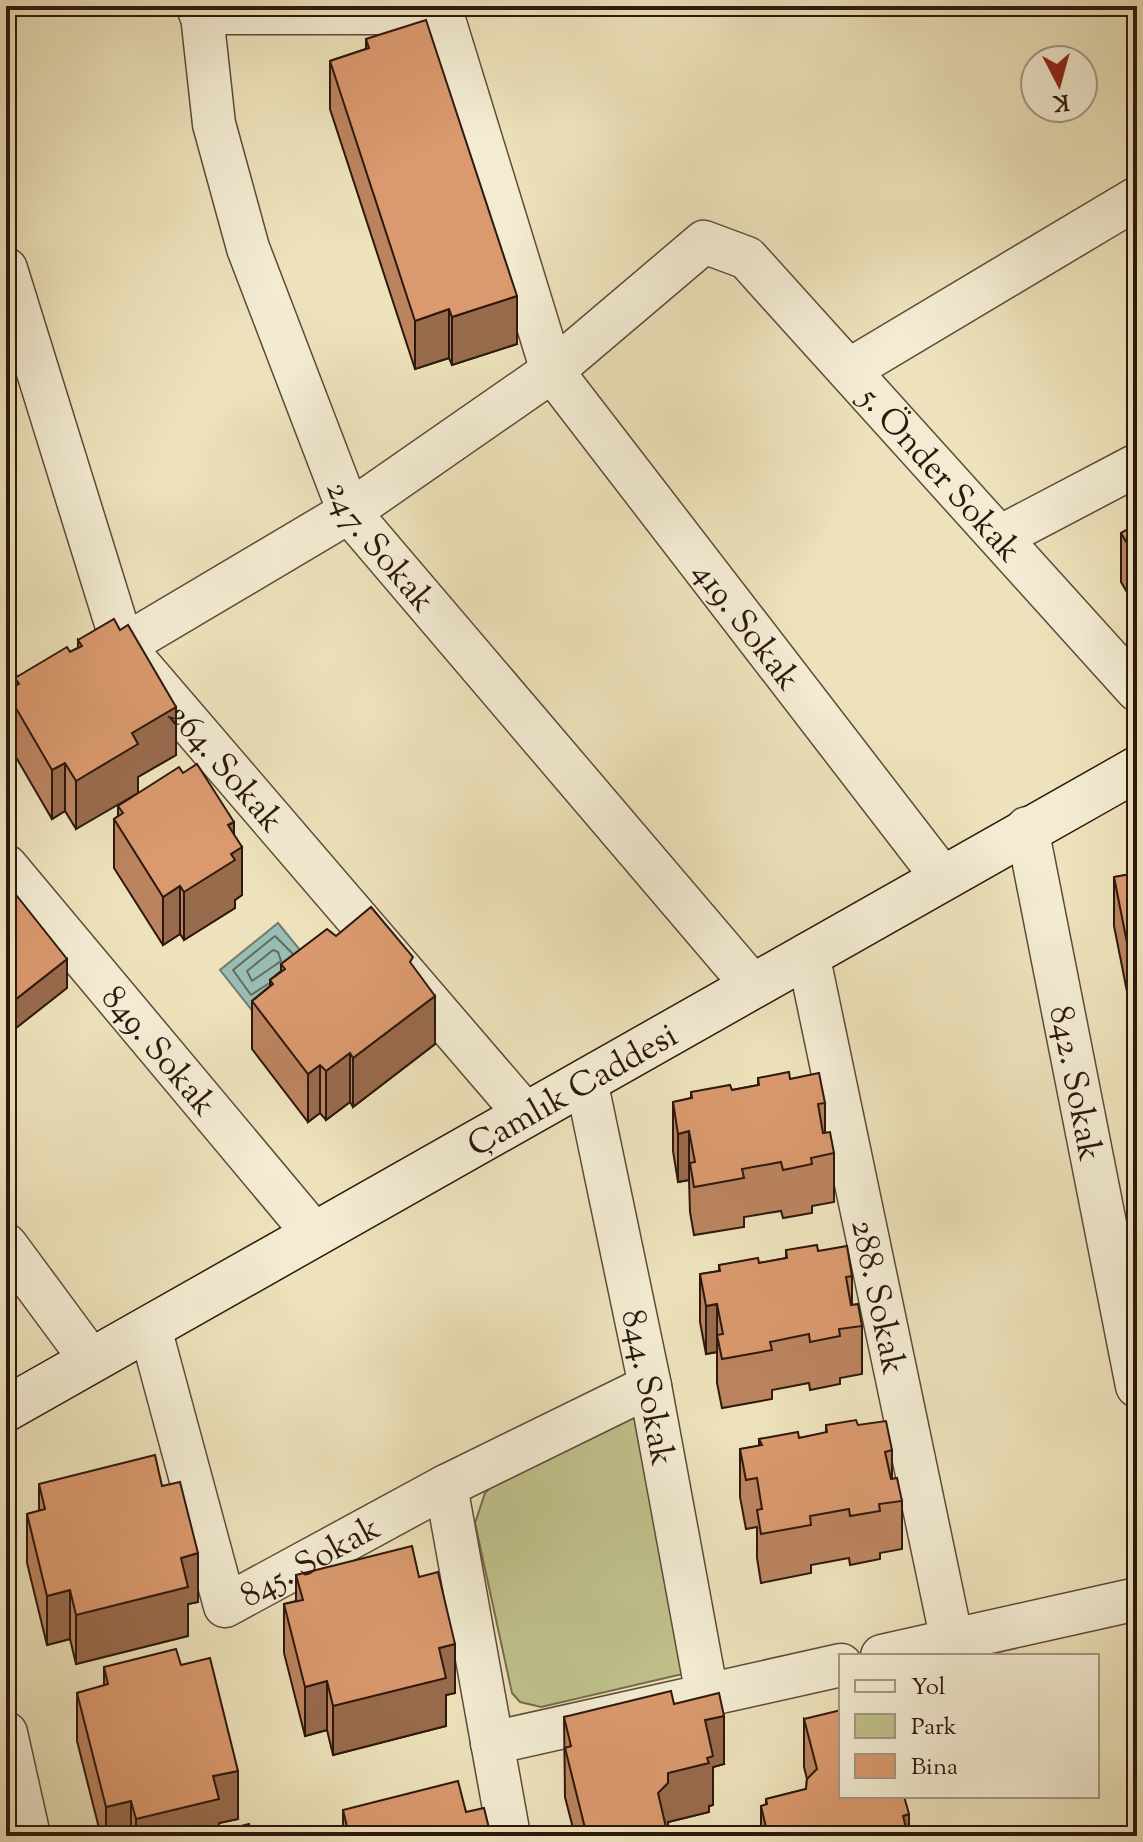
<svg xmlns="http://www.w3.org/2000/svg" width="1143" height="1842" font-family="'Sorts Mill Goudy',serif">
<rect width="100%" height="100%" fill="#ede2bb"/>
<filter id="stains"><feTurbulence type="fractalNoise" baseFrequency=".0025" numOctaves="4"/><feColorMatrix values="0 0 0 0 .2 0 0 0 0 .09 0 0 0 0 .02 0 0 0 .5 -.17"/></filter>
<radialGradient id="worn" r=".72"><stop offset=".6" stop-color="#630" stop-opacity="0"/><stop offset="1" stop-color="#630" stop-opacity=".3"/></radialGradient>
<!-- green -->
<path fill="#bfc18b" stroke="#766c4c" stroke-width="2" d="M636,1415L687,1673L541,1707L520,1702L512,1693L475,1523L485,1493L500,1478Z"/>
<!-- water -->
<path fill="#99bdb3" stroke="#6e7b71" stroke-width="2" d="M278,923L309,961L251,1009L220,970Z"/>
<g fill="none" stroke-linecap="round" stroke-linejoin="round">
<!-- shore -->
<g stroke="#646a60" stroke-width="2">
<path d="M273,950L278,952L281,961L252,981L247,971Z"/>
<path d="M268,984L251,995L233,970L275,936L292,953"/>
</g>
<!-- street casing -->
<g stroke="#5e4a39" stroke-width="45">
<g id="street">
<path id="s1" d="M201,6L214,124L248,248L349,512L753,986"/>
<path id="s2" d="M443,6L442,13L552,371L942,877"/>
<path d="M200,13H442"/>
<path id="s3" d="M6,269L123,646L526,1115"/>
<path d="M849,370L1137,198"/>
<path d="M1000,537L1137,465"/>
<path id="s4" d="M6,728L123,646L349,512L552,371L704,242L747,258L1137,690"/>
<path id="s5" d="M1027,828L1137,1386"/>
<path id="s6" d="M6,866L315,1235"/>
<path id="s7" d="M808,954L952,1641"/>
<path id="s8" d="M586,1080L650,1386L707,1695"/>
<path d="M6,1245L91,1360"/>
<path id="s9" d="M150,1328L225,1606L446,1486L650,1386"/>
<path d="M446,1486L509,1836"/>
<path d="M882,1656L1137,1599"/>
<path d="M6,1733L29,1836"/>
<path d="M492,1743L841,1665"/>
</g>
</g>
<!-- secondary casing -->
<g stroke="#2e180e" stroke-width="47">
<g id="secondary">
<path id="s10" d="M6,1409L1137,769"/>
</g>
</g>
<!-- street -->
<use href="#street" stroke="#f3ecd3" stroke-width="42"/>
<!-- secondary -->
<use href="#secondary" stroke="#f3ecd3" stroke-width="44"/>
</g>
<!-- wall -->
<g fill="#bb845f" stroke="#2e180e" stroke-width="2">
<path d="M366,39L517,344L452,365L449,358L415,369L330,109V61L366,49Z"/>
<path d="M1137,524V609L1121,582V533Z"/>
<path d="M78,640L176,755L138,777L76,829L65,811L52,819L6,740V691L15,686V678L78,648Z"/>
<path d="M183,773L234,834L242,895L235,900V908L184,940L180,934L163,945L114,868V819L118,816V806Z"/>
<path d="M1137,873V1042L1114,926V877Z"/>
<path d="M336,936L413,967L435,1044L353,1107L350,1102L326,1120L320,1113L308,1122L252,1049V1001L270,986V980L281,971V964Z"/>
<path d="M758,1078L790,1079L825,1103V1133L834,1153V1202L812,1206V1213L783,1218L781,1211L744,1217V1227L694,1235L690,1212L689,1180L678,1182L673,1151V1102L691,1098V1092L732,1090L758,1085Z"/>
<path d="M786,1250L818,1251L852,1276V1305L862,1326V1374L840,1378V1384L810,1390L809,1383L772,1390V1399L722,1408L717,1383V1352L706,1354L700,1322V1274L719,1271V1265L759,1263L786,1258Z"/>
<path d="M826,1425H858L892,1450V1479L902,1501V1549L880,1553V1559L850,1565L849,1558L811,1565V1573L761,1583L757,1558V1527L746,1529L740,1497V1449L759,1446V1439L799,1438L826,1433Z"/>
<path d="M39,1484L162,1486L198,1602L188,1604V1636L76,1664L70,1639L47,1645L27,1563V1514L39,1511Z"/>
<path d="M296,1575L419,1577L455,1693L446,1695V1726L333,1755L327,1730L305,1736L284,1653V1604L296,1601Z"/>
<path d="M181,1665L238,1819L219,1823V1832L252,1836H101L77,1741V1693L104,1686V1667Z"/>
<path d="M674,1704L724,1764L713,1767V1805L709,1806V1812L668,1822V1836H575L565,1797L564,1717Z"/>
<path d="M804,1719L909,1836H761V1806L766,1805V1799L806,1789L807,1779L804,1767Z"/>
<path d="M343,1810L466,1812L343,1836Z"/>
</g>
<!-- shaded-wall -->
<g fill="#996b4d" stroke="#2e180e" stroke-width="2">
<path d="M517,296V344L452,365V317Z"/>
<path d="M449,309V358L415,369V321Z"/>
<path d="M176,707V755L138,777V793L76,829V781L132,733Z"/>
<path d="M65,763V811L52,819V770Z"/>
<path d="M234,822V852L242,847V895L235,900V908L184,940V892L228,825Z"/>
<path d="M180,886V934L163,945V897Z"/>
<path d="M67,959V988L6,1036V1007Z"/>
<path d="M435,996V1044L353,1107V1058Z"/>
<path d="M350,1053V1102L326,1120V1071Z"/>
<path d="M320,1065V1113L308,1122V1074Z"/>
<path d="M689,1131V1180L678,1182V1134Z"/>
<path d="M717,1304V1352L706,1354V1306Z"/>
<path d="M198,1553V1602L188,1604V1636L76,1664V1615L181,1558Z"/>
<path d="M70,1590V1639L47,1645V1596Z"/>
<path d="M455,1644V1693L446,1695V1726L333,1755V1706L439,1648Z"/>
<path d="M327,1681V1730L305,1736V1687Z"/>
<path d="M724,1716V1764L713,1767V1805L709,1806V1812L668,1822V1832L663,1836L658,1793L668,1773L705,1720Z"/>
<path d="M238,1771V1819L219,1823V1836H136V1819L213,1776Z"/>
<path d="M131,1801V1836H106V1807Z"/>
<path d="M909,1814V1836H903V1816Z"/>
</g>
<!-- building -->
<g fill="#da996e" stroke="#2e180e" stroke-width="2">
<path d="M426,20L517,296L452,317L449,309L415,321L330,61L369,48L366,39Z"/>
<path d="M1137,524V560L1121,533Z"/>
<path d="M114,619L120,630L128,625L176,707L132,733L138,744L76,781L65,763L52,770L6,691L19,684L15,678L67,647L70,652L82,646L78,640Z"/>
<path d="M197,764L234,822L228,825L242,847L231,854L235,860L184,892L180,886L163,897L114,819L123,813L118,806L179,767L183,773Z"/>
<path d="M1137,873V993L1114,877Z"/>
<path d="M9,886L67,959L6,1007V889Z"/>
<path d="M371,907L413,957L410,962L435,996L353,1058L350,1053L326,1071L320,1065L308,1074L252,1001L273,984L270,980L285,969L281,964L327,929L336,936Z"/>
<path d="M789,1072L790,1079L819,1073L825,1103L818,1104L823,1133L830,1132L834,1153L811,1158L812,1164L783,1170L781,1162L742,1169L744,1178L694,1187L690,1163L695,1162L689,1131L678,1134L673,1102L692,1098L691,1092L730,1085L732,1090L759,1085L758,1078Z"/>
<path d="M817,1245L818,1251L847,1246L852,1276L846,1277L851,1305L858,1304L862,1326L839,1329L840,1336L810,1342L809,1334L770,1342L772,1350L722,1359L717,1335L723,1334L717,1304L706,1306L700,1274L720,1271L719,1265L758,1258L759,1263L787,1258L786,1250Z"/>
<path d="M856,1420L858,1425L886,1421L892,1450L885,1452L891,1479L897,1478L902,1501L879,1504L880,1511L850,1516L849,1509L810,1516L811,1525L761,1534L757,1510L762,1509L757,1478L746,1480L740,1449L762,1445L759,1439L798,1432L799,1438L827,1432L826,1425Z"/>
<path d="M155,1455L162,1486L180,1482L198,1553L181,1558L188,1587L76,1615L70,1590L47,1596L27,1514L45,1509L39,1484Z"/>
<path d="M412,1546L419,1577L438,1572L455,1644L439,1648L446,1678L333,1706L327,1681L305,1687L284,1604L303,1600L296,1575Z"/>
<path d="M176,1649L181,1665L210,1658L238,1771L213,1776L219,1799L136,1819L131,1801L106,1807L77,1693L108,1684L104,1667Z"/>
<path d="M671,1691L674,1704L719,1693L724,1716L705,1720L713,1756L707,1758L709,1763L668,1773V1783L658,1793L668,1836H600V1834L587,1836L565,1748L571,1746L564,1717Z"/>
<path d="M841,1710V1796H904L909,1814L903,1816L908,1836H768L761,1806L767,1804L766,1799L806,1789L807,1779L817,1769L804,1719Z"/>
<path d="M458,1781L466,1812L484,1808L491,1836H345L349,1835L343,1810Z"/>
<path d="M249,1824L252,1836H202Z"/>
</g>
<g text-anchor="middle" stroke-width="7" stroke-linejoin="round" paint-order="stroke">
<!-- street labels -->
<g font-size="34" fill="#2e180e" stroke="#f3ecd3">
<text dy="12" stroke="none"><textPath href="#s4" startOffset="1188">5. Önder Sokak</textPath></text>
<text dy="12" stroke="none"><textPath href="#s1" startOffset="576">247. Sokak</textPath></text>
<text dy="12" stroke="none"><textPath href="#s2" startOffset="702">419. Sokak</textPath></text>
<text dy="12" stroke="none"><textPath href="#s3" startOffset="554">264. Sokak</textPath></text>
<text dy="12" stroke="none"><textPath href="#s6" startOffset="240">849. Sokak</textPath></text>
<text dy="12" stroke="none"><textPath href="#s5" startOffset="260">842. Sokak</textPath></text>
<text dy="12" stroke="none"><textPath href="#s10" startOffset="650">Çamlık Caddesi</textPath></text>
<text dy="12" stroke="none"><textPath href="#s7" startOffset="350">288. Sokak</textPath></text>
<text dy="12" stroke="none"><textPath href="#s8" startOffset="314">844. Sokak</textPath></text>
<text dy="12" stroke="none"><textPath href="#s9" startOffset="384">845. Sokak</textPath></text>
</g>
</g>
<!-- margin -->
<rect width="1143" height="1842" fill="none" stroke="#ede2bb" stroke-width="32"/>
<rect x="8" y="8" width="1127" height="1826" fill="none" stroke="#2e180e" stroke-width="4"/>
<rect x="16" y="16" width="1111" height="1810" fill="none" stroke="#2e180e" stroke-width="2"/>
<!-- legend -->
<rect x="839" y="1654" width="260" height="144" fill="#f3ecd3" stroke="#a49784" stroke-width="2"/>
<rect x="855" y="1680" width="40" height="12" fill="#f3ecd3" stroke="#a49784" stroke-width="2"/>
<text x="911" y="1694" font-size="24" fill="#2e180e">Yol</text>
<rect x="855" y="1714" width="40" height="24" fill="#bfc18b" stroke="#a49784" stroke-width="2"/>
<text x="911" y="1734" font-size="24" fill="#2e180e">Park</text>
<rect x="855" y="1754" width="40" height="24" fill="#da996e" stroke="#a49784" stroke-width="2"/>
<text x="911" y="1774" font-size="24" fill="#2e180e">Bina</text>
<!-- north arrow -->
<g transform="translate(1059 84) rotate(174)"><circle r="38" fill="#f3ecd3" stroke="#a49784" stroke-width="2"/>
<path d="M0-6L14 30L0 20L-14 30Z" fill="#8f2418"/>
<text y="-12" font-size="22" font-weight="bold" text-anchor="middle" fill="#2e180e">K</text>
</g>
<rect width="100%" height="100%" filter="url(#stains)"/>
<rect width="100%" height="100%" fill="url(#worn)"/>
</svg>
